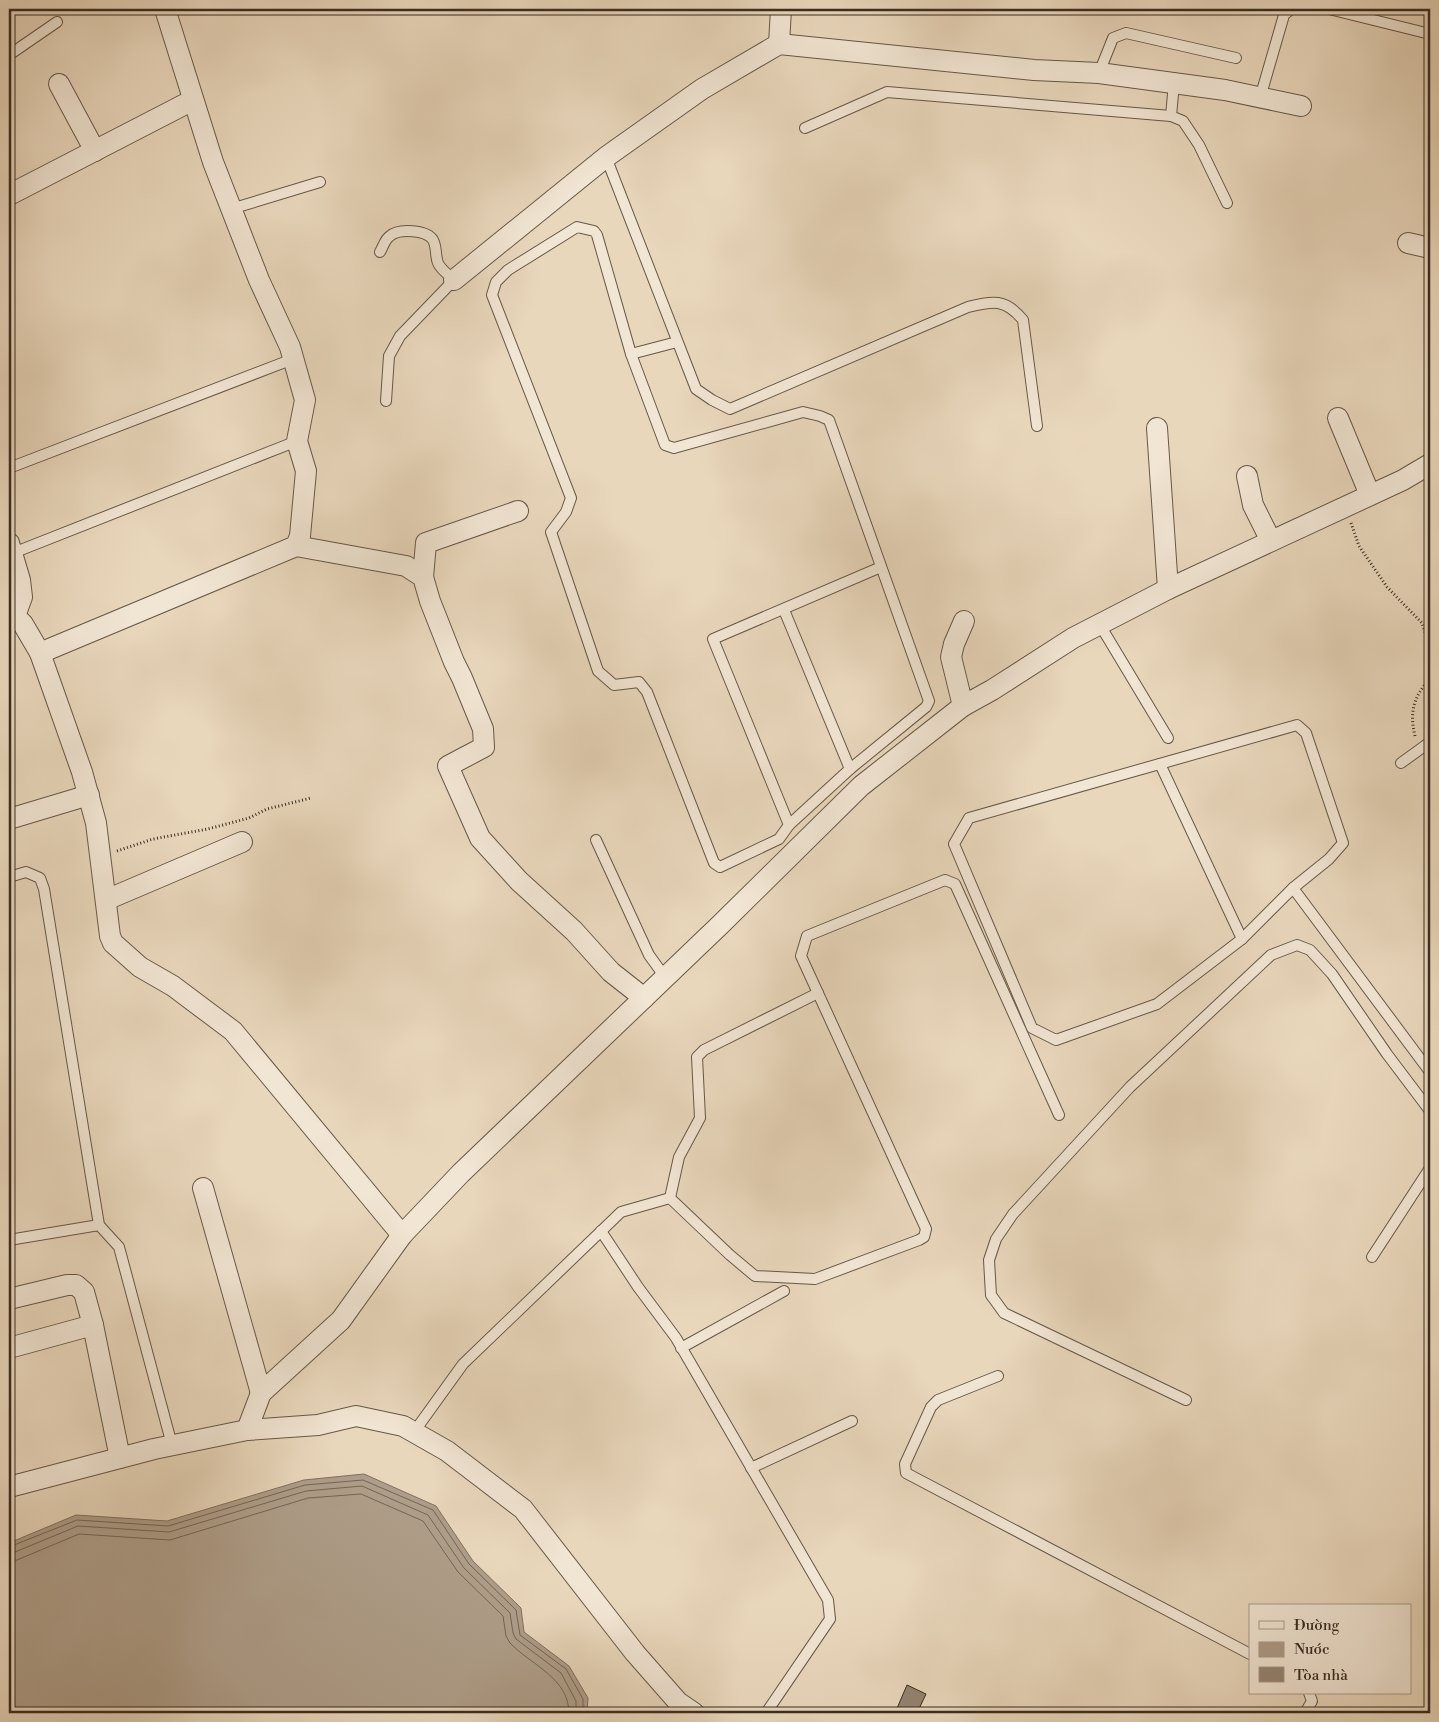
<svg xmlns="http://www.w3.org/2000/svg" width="1439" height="1722" font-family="'Libre Bodoni',serif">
<rect width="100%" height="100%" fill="#e9d7bc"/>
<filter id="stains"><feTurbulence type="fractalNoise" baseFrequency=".004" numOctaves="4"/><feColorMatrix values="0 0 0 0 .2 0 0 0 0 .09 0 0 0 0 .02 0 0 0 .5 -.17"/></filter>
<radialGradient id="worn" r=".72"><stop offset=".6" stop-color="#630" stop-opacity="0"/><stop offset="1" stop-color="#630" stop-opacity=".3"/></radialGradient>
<!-- water -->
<path fill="#ae9d88" stroke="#807060" d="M364,1474L436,1506L473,1561L521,1608L524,1632L569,1666L588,1698L587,1713H9V1543L76,1515L167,1521L304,1480Z"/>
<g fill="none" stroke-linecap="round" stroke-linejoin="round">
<!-- shore -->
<g stroke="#746556" stroke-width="1">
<path d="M9,1547L77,1520L168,1526L305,1485L363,1480L433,1510L469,1564L516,1610L520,1635L566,1669L583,1699V1713"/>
<path d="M9,1553L15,1552L78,1526L169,1532L306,1491L362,1486L428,1515L464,1568L510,1613L513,1633L516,1639L561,1673L576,1701V1713"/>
<path d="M9,1561L17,1560L79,1534L170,1540L308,1498L361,1494L423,1521L458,1572L503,1616L506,1636L510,1643C531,1665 569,1678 569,1713"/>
</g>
</g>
<!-- building -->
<path fill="#958573" stroke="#3a2d23" d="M907,1685L926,1694L917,1713H895Z"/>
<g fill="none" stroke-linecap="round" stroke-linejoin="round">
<!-- lane casing -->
<g stroke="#665849" stroke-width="12">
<g id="lane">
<path d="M1329,9L1430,34"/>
<path d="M9,55L57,22"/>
<path d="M1099,73L1113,38L1126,33L1236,58"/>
<path d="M1174,83L1171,116L1183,121L1199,145L1227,203"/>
<path d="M1260,98L1284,15L1291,9"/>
<path d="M805,128L887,92L1171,116"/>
<path d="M606,157L696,389L712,400L730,409L968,307C993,301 1005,298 1023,320L1037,426"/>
<path d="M231,209L320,182"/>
<path d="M577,227L594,231L597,235L631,354L665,445L674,448L803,412L820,416L829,420L929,701L926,707L850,769L789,825L779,839L720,867L714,863L647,692L639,682L614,685L598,671L551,532L566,512L571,498L492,295L496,282L508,270Z"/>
<path d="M380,252C383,247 385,239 390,236C399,228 427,230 433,240C437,247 435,256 438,263C441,270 449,275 454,280L400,336L389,356L386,401"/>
<path d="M631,354L677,342"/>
<path d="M9,468L293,359"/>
<path d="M13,553L297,441"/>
<path d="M784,610L850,769"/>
<path d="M1100,625L1168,738"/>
<path d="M1297,725L1306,733L1343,843L1329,859L1293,888L1242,939L1157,1004L1056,1040L1032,1028L954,844L969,818Z"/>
<path d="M1401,763L1430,742"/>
<path d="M1160,764L1242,939"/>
<path d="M789,825L713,639L881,567"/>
<path d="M596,840L649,955L665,977"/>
<path d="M9,877L26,872L40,878L44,889L99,1225"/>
<path d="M1293,888L1430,1072"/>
<path d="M670,1198L679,1157L700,1118L697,1057L704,1050L818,993"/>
<path d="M601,1231L638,1287L676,1338L828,1600L830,1619L766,1713"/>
<path d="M9,1240L99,1225L119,1247L172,1445"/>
<path d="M1372,1257L1430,1168"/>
<path d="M681,1348L784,1291"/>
<path d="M998,1376L938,1400L931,1407L905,1464L906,1473L1250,1654"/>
<path d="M1186,1400L1004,1313L991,1295L989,1260L996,1239L1013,1214L1130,1087L1271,955L1297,945L1310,950L1332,974L1387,1054L1430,1111"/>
<path d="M414,1432L463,1364L621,1212L670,1198L730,1255L755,1276L815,1279L919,1240L924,1237L926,1229L801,956L807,936L945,880L955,884L1059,1115"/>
<path d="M751,1468L852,1421"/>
<path d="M1305,1713L1312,1701L1309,1693"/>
</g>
</g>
<!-- street casing -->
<g stroke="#665849" stroke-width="22">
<g id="street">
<path d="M779,44L781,9"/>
<path d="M59,84L95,151"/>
<path d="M9,195L193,100"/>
<path d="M1408,243L1430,248"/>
<path d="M454,280L606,157L702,89L779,44L1034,70L1099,73L1225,90L1301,106"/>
<path d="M1338,418L1370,495"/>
<path d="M1157,428L1168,589"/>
<path d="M1247,476L1253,505L1271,541"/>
<path d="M9,543L20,580L22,597L15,616"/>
<path d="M296,546L406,566L423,577L430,601L454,662L462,678L483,729L484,747L448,766L480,838L519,881L574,931L611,972L644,998"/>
<path d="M423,577L426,543L518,511"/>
<path d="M9,613L15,616L23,624L40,653L82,772L96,823L110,936L113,943L140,967L173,986L233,1031L402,1235"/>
<path d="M40,653L296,546L300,536L306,471L297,441L305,400L290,347L259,280L213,162L165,9"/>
<path d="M963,706L951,657L954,644L964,621"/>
<path d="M9,819L89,795"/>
<path d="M106,900L242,842"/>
<path d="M203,1188L261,1393"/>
<path d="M9,1299L67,1285H76L84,1292L93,1325L120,1458"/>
<path d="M9,1348L93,1325"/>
<path d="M247,1430L261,1393L341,1320L402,1235L461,1173L720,925L861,786L963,706L992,690L1073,638L1168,589L1403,480L1430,464"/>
<path d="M9,1487L154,1449L247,1430L318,1425L356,1416L403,1426L447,1451L523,1509L635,1653L678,1702L694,1713"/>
</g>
</g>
<!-- path -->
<g stroke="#3a2d23" stroke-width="3" stroke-dasharray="1 2.5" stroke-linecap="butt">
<path d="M1351,523L1359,546L1387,587L1422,623L1430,648"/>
<path d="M1415,736C1409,711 1414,697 1430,678"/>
<path d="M117,851L153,839L208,829L249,818L267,809L311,798"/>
</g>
<!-- lane -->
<use href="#lane" stroke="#f1e5d3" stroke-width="10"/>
<!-- street -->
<use href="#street" stroke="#f1e5d3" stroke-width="20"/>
</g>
<!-- margin -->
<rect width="1439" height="1722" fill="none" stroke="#e9d7bc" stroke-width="30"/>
<rect x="10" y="10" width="1419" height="1702" fill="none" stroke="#3a2d23" stroke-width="2.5"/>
<rect x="15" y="15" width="1409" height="1692" fill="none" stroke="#3a2d23"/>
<!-- legend -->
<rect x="1249" y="1604" width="162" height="90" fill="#f1e5d3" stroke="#a89b8d"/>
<rect x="1259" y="1621" width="25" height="8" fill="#f1e5d3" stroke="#a89b8d"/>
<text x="1294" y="1630" font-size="15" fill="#3a2d23">Đường</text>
<rect x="1259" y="1642" width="25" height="15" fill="#ae9d88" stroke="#a89b8d"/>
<text x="1294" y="1654" font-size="15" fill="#3a2d23">Nước</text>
<rect x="1259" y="1667" width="25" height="15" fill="#958573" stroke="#a89b8d"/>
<text x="1294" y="1680" font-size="15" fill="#3a2d23">Tòa nhà</text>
<rect width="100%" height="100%" filter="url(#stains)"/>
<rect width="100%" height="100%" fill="url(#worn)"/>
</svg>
